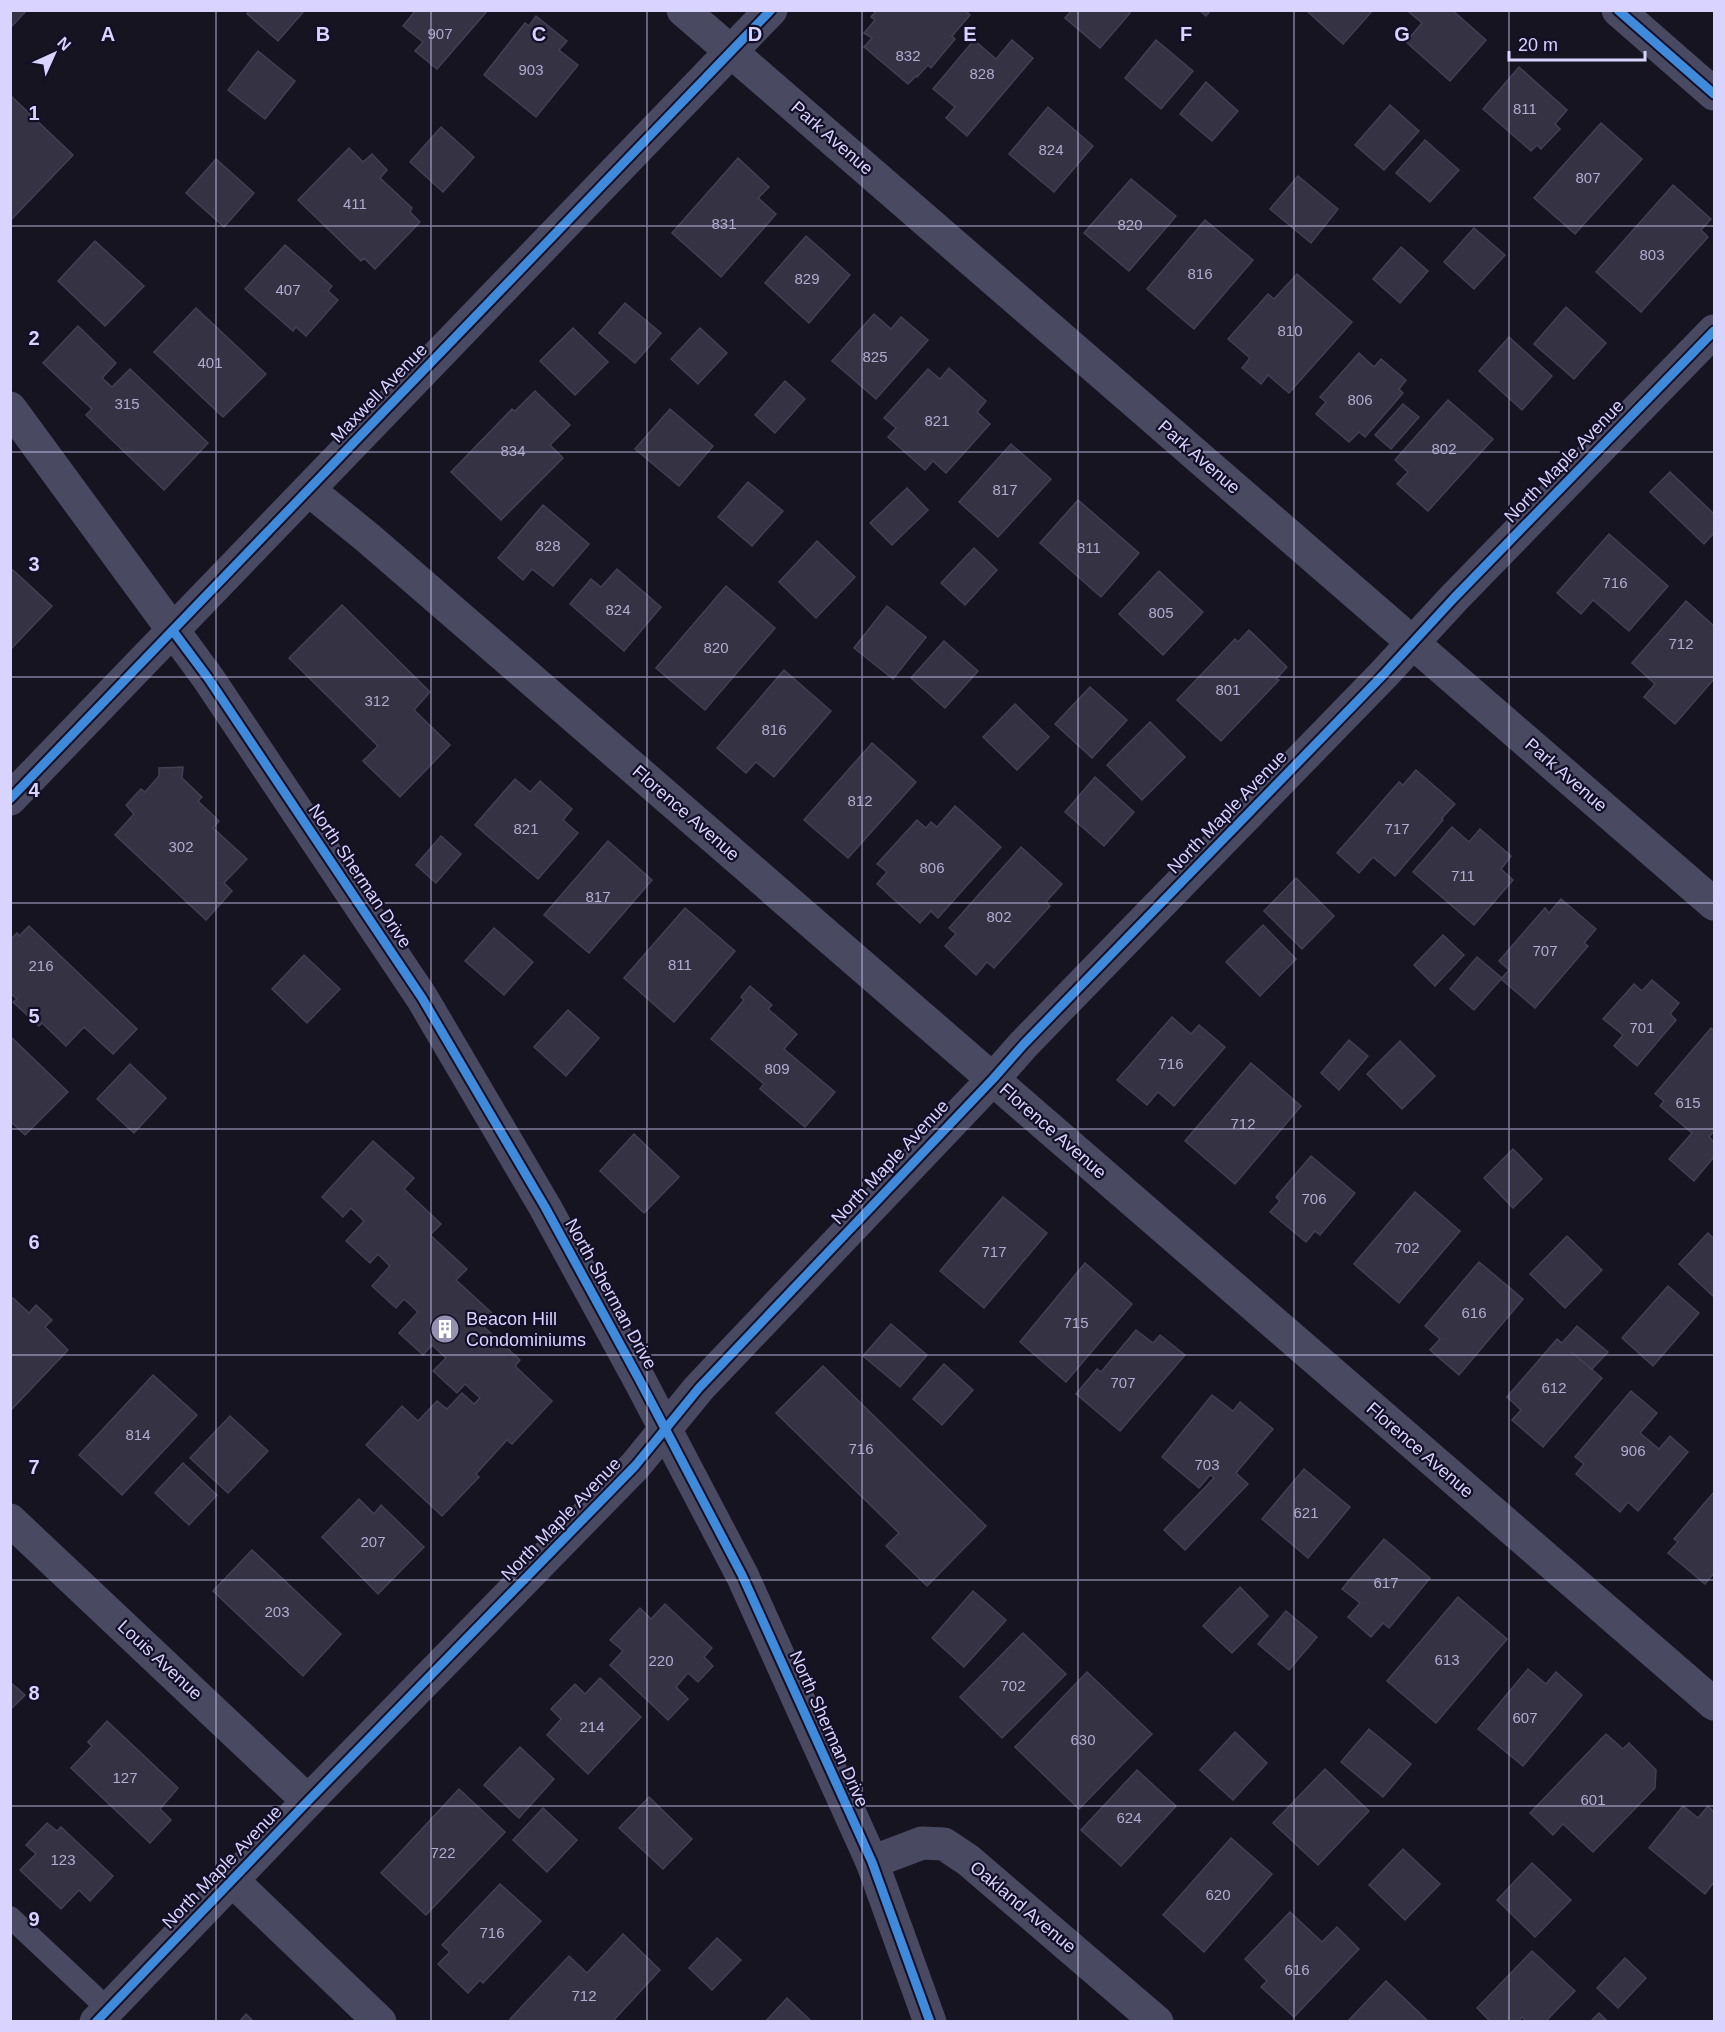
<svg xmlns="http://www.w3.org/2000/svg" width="1725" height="2032" font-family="Helvetica,sans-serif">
<rect width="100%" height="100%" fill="#161421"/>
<!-- building -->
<g fill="#343243" stroke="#433f54" stroke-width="1.5">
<path d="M10,10H27L10,28Z"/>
<path d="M250,10H305L278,41L247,14Z"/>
<path d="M416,10H488L437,69L415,51L423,42L403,26Z"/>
<path d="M877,10H965L970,15L952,36L955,39L931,68L928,65L917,77L916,76L908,84L864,47L872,38L864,33L875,20L871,17Z"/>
<path d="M1072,10H1127L1130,13L1100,48L1065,18Z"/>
<path d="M1199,10H1211L1206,16Z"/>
<path d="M1306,10H1373L1343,44Z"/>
<path d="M1411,10H1452L1486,40L1450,81L1406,42L1422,23L1409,12Z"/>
<path d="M536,16L567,41L559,50L578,65L536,117L484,75L525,23L529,26Z"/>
<path d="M974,40L996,59L1012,40L1033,58L967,136L946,118L955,107L933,89Z"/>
<path d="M1156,40L1193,71L1161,109L1125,78Z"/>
<path d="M258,51L295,81L265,119L228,90Z"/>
<path d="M1519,67L1567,110L1555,124L1560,129L1541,149L1537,145L1531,151L1483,109Z"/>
<path d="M1206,82L1238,111L1212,141L1180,114Z"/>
<path d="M10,95L73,155L10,221Z"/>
<path d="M1390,105L1419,131L1384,170L1355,145Z"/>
<path d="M1048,107L1093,146L1054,192L1009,154Z"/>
<path d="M1601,123L1642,159L1575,234L1534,198Z"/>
<path d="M441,127L474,157L443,192L410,162Z"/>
<path d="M1425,140L1459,170L1430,202L1396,173Z"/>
<path d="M349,148L363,162L372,154L387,170L380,178L412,208L410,212L420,222L375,269L364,258L361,261L298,200Z"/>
<path d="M738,158L769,187L758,198L776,214L721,277L672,233Z"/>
<path d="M216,159L254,193L224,227L186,193Z"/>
<path d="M1298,176L1338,209L1311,243L1270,209Z"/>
<path d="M1131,179L1176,216L1129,271L1084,233Z"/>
<path d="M1673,185L1711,219L1701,230L1708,237L1641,312L1596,272Z"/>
<path d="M1205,220L1253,260L1194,329L1147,289Z"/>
<path d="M1474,228L1505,255L1474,289L1444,262Z"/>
<path d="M806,236L850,275L809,323L765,283Z"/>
<path d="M95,241L144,286L105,326L58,281Z"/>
<path d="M285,245L332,286L328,291L338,300L306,336L296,327L293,331L245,289Z"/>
<path d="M1401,247L1428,271L1400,303L1373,279Z"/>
<path d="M1297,274L1352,322L1289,393L1268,375L1261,384L1242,368L1250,358L1228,339L1268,294L1274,299Z"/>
<path d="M625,303L661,333L635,363L599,333Z"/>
<path d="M1566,307L1606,343L1574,379L1534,344Z"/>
<path d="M196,308L266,374L223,417L154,352Z"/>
<path d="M874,314L891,329L901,317L928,340L876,399L832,361Z"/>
<path d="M78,326L116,363L102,378L112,387L130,369L208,443L164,490L86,415L92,409L43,363Z"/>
<path d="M573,328L608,362L575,395L540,361Z"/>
<path d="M700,328L727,353L698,384L671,359Z"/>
<path d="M1509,337L1552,376L1522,410L1479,371Z"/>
<path d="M1359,353L1374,367L1381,359L1406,380L1399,389L1403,393L1365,437L1359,432L1349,442L1316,414L1326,402L1320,397Z"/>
<path d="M949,368L986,401L977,412L990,424L946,473L933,461L925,470L888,437L896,428L884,418L928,369L940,379Z"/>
<path d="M785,381L805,399L775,433L755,415Z"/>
<path d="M535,391L570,425L550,445L563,458L501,520L451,472L512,409L515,411Z"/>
<path d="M1448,400L1493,439L1428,511L1397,484L1408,472L1395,460Z"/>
<path d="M1403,404L1419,417L1391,449L1375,435Z"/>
<path d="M670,409L713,446L679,486L635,449Z"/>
<path d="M1011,444L1051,479L998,537L959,502Z"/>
<path d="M1670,472L1714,514V533L1704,544L1650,492Z"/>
<path d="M748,482L783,511L752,546L718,517Z"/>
<path d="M907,488L928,510L892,545L870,523Z"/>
<path d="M1078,500L1139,553L1101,597L1040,543Z"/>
<path d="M543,505L589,544L553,586L532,569L523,580L498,558Z"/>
<path d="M1609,534L1668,586L1629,631L1593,600L1581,614L1557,593Z"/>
<path d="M817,541L855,577L816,618L779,582Z"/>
<path d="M974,548L997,570L965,605L941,583Z"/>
<path d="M617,569L661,607L624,651L570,604L591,579L601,587Z"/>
<path d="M13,570L52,606L10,650V574Z"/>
<path d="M1159,571L1203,612L1163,655L1119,614Z"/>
<path d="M726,586L775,628L705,710L656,668Z"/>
<path d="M1686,601L1714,626V679L1675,724L1644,697L1655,684L1632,663Z"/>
<path d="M342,605L430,692L414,710L450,745L400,797L363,761L378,746L289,658Z"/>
<path d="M887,606L926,637L893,679L854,648Z"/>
<path d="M1249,630L1287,667L1276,679L1279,680L1221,741L1177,700L1235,639L1238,642Z"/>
<path d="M944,641L978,671L945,708L911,678Z"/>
<path d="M784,670L831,711L774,777L756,762L746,773L717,748Z"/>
<path d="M1090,687L1127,720L1092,758L1055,724Z"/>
<path d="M1015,704L1049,737L1017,770L983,737Z"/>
<path d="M1150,722L1185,757L1142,800L1107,765Z"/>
<path d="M872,743L916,782L848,858L804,820Z"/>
<path d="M183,767L182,778L202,797L198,801L219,821L213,828L247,859L224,883L232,891L206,920L115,835L134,814L126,805L141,789L145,792L159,776V768Z"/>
<path d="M1416,770L1455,804L1442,818L1443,820L1395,876L1373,857L1359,873L1337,853L1399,782L1403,785Z"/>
<path d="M1095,777L1134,812L1104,846L1065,812Z"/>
<path d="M515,779L530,792L540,781L572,809L563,820L578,833L538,879L475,825Z"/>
<path d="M955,806L1001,847L938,918L931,911L920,923L877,884L887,872L877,864L917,820L926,828L931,822L937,827Z"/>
<path d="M1452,827L1469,842L1480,829L1511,856L1501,869L1513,880L1474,925L1413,872Z"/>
<path d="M441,836L461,854L436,883L416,865Z"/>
<path d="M608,841L652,880L589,953L544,915Z"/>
<path d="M1021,847L1062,884L1046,902L1050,906L994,968L987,962L976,975L945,946L956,934L949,928Z"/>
<path d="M1296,878L1334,916L1302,949L1264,911Z"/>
<path d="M1561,899L1596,929L1584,943L1588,946L1535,1008L1501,979L1474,1010L1450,989L1477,957L1502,978L1509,970L1499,961L1545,908L1549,913Z"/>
<path d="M685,908L735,951L674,1022L624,978Z"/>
<path d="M1263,925L1296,959L1260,996L1226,962Z"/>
<path d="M29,926L137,1029L113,1054L84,1027L66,1046L42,1023L39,1026L13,1002L17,999L10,993V940L17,933L19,936Z"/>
<path d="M494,928L533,962L504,995L465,961Z"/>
<path d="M1443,935L1464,955L1435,986L1414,965Z"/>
<path d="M304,955L340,989L307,1023L272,989Z"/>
<path d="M1652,980L1679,1003L1670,1014L1676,1020L1637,1066L1614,1046L1623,1035L1603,1019L1634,984L1642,991Z"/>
<path d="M750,986L772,1005L768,1009L797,1034L784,1049L835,1092L805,1127L760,1089L764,1084L711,1039L744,1000L741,997Z"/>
<path d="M568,1010L599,1038L566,1076L534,1047Z"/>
<path d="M1172,1017L1191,1034L1199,1025L1225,1047L1174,1106L1158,1092L1147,1105L1117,1080Z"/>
<path d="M1711,1028L1714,1031V1131L1709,1137L1714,1142V1157L1694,1181L1669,1159L1692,1133L1660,1106L1664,1101L1655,1094Z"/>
<path d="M10,1036L68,1092L25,1135L10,1121Z"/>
<path d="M1349,1040L1368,1056L1339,1090L1321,1073Z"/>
<path d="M1400,1041L1435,1076L1402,1109L1367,1074Z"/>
<path d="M1251,1063L1301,1106L1235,1184L1185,1141Z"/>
<path d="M130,1064L166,1098L134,1133L97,1099Z"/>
<path d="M634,1134L679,1177L644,1213L600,1171Z"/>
<path d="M373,1141L414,1178L404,1189L441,1224L430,1235L467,1269L456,1280L494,1315L483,1326L520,1360L515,1366L552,1401L512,1444L507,1440L476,1474L479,1477L442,1516L366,1445L402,1406L418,1421L437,1401L447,1409L462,1393L474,1404L480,1398L465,1384L457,1393L433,1371L446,1358L432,1345L423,1355L399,1333L418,1312L404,1299L396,1308L372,1286L390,1266L378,1254L370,1263L346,1241L364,1221L351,1208L343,1217L322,1197Z"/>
<path d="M1513,1149L1542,1179L1513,1208L1484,1178Z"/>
<path d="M1311,1156L1355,1193L1320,1235L1315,1231L1306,1242L1270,1212L1280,1201L1276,1197Z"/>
<path d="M1415,1192L1460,1231L1399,1303L1354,1264Z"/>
<path d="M1003,1197L1047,1233L984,1308L940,1271Z"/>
<path d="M1708,1233L1714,1239V1297L1679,1264Z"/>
<path d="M1567,1236L1602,1270L1565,1308L1530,1274Z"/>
<path d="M1479,1262L1523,1299L1459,1375L1430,1350L1440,1339L1425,1326Z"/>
<path d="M1085,1263L1132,1304L1066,1382L1020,1342Z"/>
<path d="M1668,1286L1699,1313L1653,1366L1622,1338Z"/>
<path d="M13,1298L29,1313L36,1305L52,1320L45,1327L68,1350L10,1411V1300Z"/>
<path d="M891,1324L927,1355L900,1387L863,1356Z"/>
<path d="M1577,1326L1608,1352L1592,1369L1571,1352L1602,1378L1543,1447L1512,1420L1521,1410L1507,1397L1557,1339L1562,1343Z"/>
<path d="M1136,1330L1153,1343L1160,1335L1185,1355L1120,1431L1076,1394L1097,1369L1101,1372Z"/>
<path d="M944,1364L973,1390L942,1425L913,1399Z"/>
<path d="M823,1366L986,1526L927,1586L886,1546L899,1533L776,1413Z"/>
<path d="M153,1375L197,1415L122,1495L79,1455Z"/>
<path d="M1631,1391L1657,1413L1640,1433L1659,1449L1670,1436L1688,1452L1638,1511L1628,1502L1620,1512L1576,1474L1584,1464L1575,1457Z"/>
<path d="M1212,1395L1233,1411L1240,1402L1273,1429L1236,1473L1248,1484L1185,1550L1164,1530L1214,1478L1210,1475L1199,1488L1162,1457Z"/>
<path d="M230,1416L268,1451L228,1493L190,1458Z"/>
<path d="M183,1463L217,1495L189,1525L155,1493Z"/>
<path d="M1304,1469L1350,1507L1308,1558L1262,1519Z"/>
<path d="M1714,1492V1573L1705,1584L1668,1553L1678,1542L1674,1539Z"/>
<path d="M359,1499L374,1514L381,1505L424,1547L378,1594L322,1537Z"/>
<path d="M1384,1539L1430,1578L1389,1628L1383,1623L1371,1637L1348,1617L1360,1603L1342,1589Z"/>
<path d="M252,1550L341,1634L303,1676L213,1591Z"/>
<path d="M1240,1587L1268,1616L1232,1653L1203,1626Z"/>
<path d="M973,1591L1006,1620L964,1667L932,1638Z"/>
<path d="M1458,1597L1507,1639L1436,1723L1387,1681Z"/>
<path d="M665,1604L712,1648L704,1657L713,1666L698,1682L688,1673L676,1687L688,1699L668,1720L610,1665L623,1651L610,1640L640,1608L651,1619Z"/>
<path d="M1286,1611L1317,1637L1289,1670L1258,1644Z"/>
<path d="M1023,1633L1066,1674L1002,1738L960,1697Z"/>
<path d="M1528,1669L1546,1684L1556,1672L1582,1695L1523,1766L1478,1729Z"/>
<path d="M1087,1672L1152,1734L1079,1809L1015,1747Z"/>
<path d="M600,1678L641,1717L588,1774L547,1735L561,1719L551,1709L575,1684L585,1694Z"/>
<path d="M10,1682L25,1695L10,1710Z"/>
<path d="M107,1721L178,1788L160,1809L171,1820L150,1843L71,1768L92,1746L88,1742Z"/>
<path d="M1369,1729L1411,1764L1383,1797L1341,1762Z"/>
<path d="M1235,1732L1267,1763L1233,1800L1200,1770Z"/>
<path d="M1606,1734L1623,1749L1629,1743L1656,1770L1655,1788L1593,1852L1563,1824L1553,1835L1530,1813Z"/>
<path d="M520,1747L554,1779L519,1818L484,1785Z"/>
<path d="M1325,1769L1369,1811L1318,1865L1273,1823Z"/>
<path d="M1137,1770L1176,1806L1121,1866L1081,1830Z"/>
<path d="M459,1789L505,1832L426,1915L381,1873Z"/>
<path d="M649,1797L692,1839L663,1869L619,1828Z"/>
<path d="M1683,1806L1698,1818L1708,1806L1714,1812V1882L1705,1894L1649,1848Z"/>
<path d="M543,1808L577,1840L547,1872L513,1840Z"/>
<path d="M47,1823L57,1831L61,1827L113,1876L90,1901L79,1890L61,1909L20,1870L36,1854L26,1845Z"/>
<path d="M1231,1838L1272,1874L1204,1952L1163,1915Z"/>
<path d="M1403,1849L1440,1884L1405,1920L1369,1885Z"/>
<path d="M1532,1863L1571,1900L1535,1937L1497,1900Z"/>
<path d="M500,1884L541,1921L483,1983L480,1980L468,1993L438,1964L450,1952L442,1945Z"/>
<path d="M1290,1912L1322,1942L1337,1927L1359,1949L1294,2017L1261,1987L1267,1981L1245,1959Z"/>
<path d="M623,1934L660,1970L612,2022H512L510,2019L569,1956L587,1973Z"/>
<path d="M717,1938L741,1960L712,1990L689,1968Z"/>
<path d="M1532,1951L1575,1991L1545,2022H1527L1522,2017L1518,2022H1491L1477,2008Z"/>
<path d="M1625,1958L1646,1978L1618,2008L1597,1988Z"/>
<path d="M1386,1981L1428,2021V2022H1347Z"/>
<path d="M787,1998L812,2022H765Z"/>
<path d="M1599,2013L1608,2022H1590Z"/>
<path d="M246,2014L254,2022H239Z"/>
</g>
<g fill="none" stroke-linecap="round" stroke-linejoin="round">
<!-- lane -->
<path stroke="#4a4962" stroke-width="22" d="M10,1917L108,2009"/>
<!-- street -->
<g stroke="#4a4962" stroke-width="33">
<path d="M683,10L1714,904"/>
<path d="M1618,10L1714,94"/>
<path d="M10,408L208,678L422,998L545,1207L639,1379L742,1575L872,1862L930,2022"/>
<path d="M309,490L368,538L1714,1704"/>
<path d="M10,799L771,10"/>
<path d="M10,1520L308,1801"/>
<path d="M872,1862L922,1843L944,1844L968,1860L1157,2022"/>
<path d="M233,1881L380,2022"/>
<path d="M96,2022L308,1801L635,1466L699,1388L993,1079L1024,1044L1383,675L1454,598L1714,331"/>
</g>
<!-- cycleway casing -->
<g stroke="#130f26" stroke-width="13">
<g id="cycleway">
<path d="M1618,10L1714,94"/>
<path d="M173,631L208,678L422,998L545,1207L639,1379L742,1575L872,1862L930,2022"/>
<path d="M10,799L771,10"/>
<path d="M96,2022L308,1801L635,1466L699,1388L993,1079L1024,1044L1383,675L1454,598L1714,331"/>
</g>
</g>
<!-- cycleway -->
<use href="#cycleway" stroke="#408adc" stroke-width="9"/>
</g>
<!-- grid -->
<path fill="none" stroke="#d9d4ff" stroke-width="1.5" stroke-opacity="0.55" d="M216,10V2022M431,10V2022M647,10V2022M862,10V2022M1078,10V2022M1294,10V2022M1509,10V2022M10,226H1714M10,452H1714M10,677H1714M10,903H1714M10,1129H1714M10,1355H1714M10,1580H1714M10,1806H1714"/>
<!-- icons -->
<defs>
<g id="building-disc" transform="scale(1.5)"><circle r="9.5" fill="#9591b1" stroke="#130f26"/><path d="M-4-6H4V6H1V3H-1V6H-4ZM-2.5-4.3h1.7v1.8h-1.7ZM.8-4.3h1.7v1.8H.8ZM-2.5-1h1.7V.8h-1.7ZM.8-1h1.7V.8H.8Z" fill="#fff"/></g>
</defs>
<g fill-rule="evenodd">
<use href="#building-disc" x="445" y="1329"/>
</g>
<g text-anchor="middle" stroke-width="4.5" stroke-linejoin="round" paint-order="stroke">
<!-- number labels -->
<g font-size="15" fill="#b0acd0">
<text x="440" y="39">907</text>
<text x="908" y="61">832</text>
<text x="531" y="75">903</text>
<text x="982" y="79">828</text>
<text x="1525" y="114">811</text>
<text x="1051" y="155">824</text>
<text x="1588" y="183">807</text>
<text x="355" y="209">411</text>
<text x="724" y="229">831</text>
<text x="1130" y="230">820</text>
<text x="1652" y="260">803</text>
<text x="1200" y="279">816</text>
<text x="807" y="284">829</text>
<text x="288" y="295">407</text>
<text x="1290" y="336">810</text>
<text x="875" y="362">825</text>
<text x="210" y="368">401</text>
<text x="1360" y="405">806</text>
<text x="127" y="409">315</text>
<text x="937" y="426">821</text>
<text x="1444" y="454">802</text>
<text x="513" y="456">834</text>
<text x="1005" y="495">817</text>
<text x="548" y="551">828</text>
<text x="1089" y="553">811</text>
<text x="1615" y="588">716</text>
<text x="618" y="615">824</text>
<text x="1161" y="618">805</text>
<text x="1681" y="649">712</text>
<text x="716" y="653">820</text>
<text x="1228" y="695">801</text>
<text x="377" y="706">312</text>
<text x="774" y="735">816</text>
<text x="860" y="806">812</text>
<text x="526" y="834">821</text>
<text x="1397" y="834">717</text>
<text x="181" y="852">302</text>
<text x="932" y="873">806</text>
<text x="1463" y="881">711</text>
<text x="598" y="902">817</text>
<text x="999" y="922">802</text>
<text x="1545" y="956">707</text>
<text x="680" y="970">811</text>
<text x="41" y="971">216</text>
<text x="1642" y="1033">701</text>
<text x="1171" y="1069">716</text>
<text x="777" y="1074">809</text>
<text x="1688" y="1108">615</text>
<text x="1243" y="1129">712</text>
<text x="1314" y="1204">706</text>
<text x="1407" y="1253">702</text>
<text x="994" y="1257">717</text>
<text x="1474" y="1318">616</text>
<text x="1076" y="1328">715</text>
<text x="1123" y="1388">707</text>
<text x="1554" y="1393">612</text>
<text x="138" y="1440">814</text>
<text x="861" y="1454">716</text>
<text x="1633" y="1456">906</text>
<text x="1207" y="1470">703</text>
<text x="1306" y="1518">621</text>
<text x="373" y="1547">207</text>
<text x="1386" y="1588">617</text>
<text x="277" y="1617">203</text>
<text x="1447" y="1665">613</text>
<text x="661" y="1666">220</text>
<text x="1013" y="1691">702</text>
<text x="1525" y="1723">607</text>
<text x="592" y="1732">214</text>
<text x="1083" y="1745">630</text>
<text x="125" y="1783">127</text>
<text x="1593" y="1805">601</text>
<text x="1129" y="1823">624</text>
<text x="443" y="1858">722</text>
<text x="63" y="1865">123</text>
<text x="1218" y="1900">620</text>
<text x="492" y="1938">716</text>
<text x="1297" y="1975">616</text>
<text x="584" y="2001">712</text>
</g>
<!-- street labels -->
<g font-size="18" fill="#d9d4ff" stroke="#130f26">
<text transform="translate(832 138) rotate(41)" y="6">Park Avenue</text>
<text transform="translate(379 393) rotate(-46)" y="6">Maxwell Avenue</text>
<text transform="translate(1199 457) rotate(41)" y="6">Park Avenue</text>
<text transform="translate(1564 461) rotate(-46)" y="6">North Maple Avenue</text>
<text transform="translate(1566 775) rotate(41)" y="6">Park Avenue</text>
<text transform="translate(1227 812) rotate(-46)" y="6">North Maple Avenue</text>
<text transform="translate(686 813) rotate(41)" y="6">Florence Avenue</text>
<text transform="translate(360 876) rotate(56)" y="6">North Sherman Drive</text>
<text transform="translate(1053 1131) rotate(41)" y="6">Florence Avenue</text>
<text transform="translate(890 1162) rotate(-47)" y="6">North Maple Avenue</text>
<text transform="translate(611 1294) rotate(61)" y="6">North Sherman Drive</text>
<text transform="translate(1420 1450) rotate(41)" y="6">Florence Avenue</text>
<text transform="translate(561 1519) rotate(-46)" y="6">North Maple Avenue</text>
<text transform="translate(160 1660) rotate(43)" y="6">Louis Avenue</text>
<text transform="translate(829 1729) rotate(66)" y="6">North Sherman Drive</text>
<text transform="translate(222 1867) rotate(-46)" y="6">North Maple Avenue</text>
<text transform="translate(1023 1907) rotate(40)" y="6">Oakland Avenue</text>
</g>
<!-- poi labels -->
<g font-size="18" fill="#d9d4ff" stroke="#130f26" text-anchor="start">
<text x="466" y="1325">Beacon Hill<tspan x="466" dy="21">Condominiums</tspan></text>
</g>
</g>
<g font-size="20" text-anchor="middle" font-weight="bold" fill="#d9d4ff" stroke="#130f26" stroke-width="4.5" stroke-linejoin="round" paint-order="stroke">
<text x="108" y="41">A</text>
<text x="323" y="41">B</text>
<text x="539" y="41">C</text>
<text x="755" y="41">D</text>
<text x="970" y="41">E</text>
<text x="1186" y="41">F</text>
<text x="1402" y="41">G</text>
<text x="34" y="120">1</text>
<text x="34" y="345">2</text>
<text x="34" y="571">3</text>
<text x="34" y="797">4</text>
<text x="34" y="1023">5</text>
<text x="34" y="1249">6</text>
<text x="34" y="1474">7</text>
<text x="34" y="1700">8</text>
<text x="34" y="1926">9</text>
</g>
<!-- border -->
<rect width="1725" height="2032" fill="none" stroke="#d9d4ff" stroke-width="24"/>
<!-- north arrow -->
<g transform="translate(54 54) rotate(45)" stroke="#130f26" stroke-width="4.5" paint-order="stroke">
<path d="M0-4.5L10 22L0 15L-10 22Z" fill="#d9d4ff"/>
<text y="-9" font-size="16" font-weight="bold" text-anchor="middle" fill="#d9d4ff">N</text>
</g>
<!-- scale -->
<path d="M1509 51v9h136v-9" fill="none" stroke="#d9d4ff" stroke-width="3"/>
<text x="1518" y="51" font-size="18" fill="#d9d4ff" stroke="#130f26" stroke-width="4.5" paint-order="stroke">20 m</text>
</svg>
